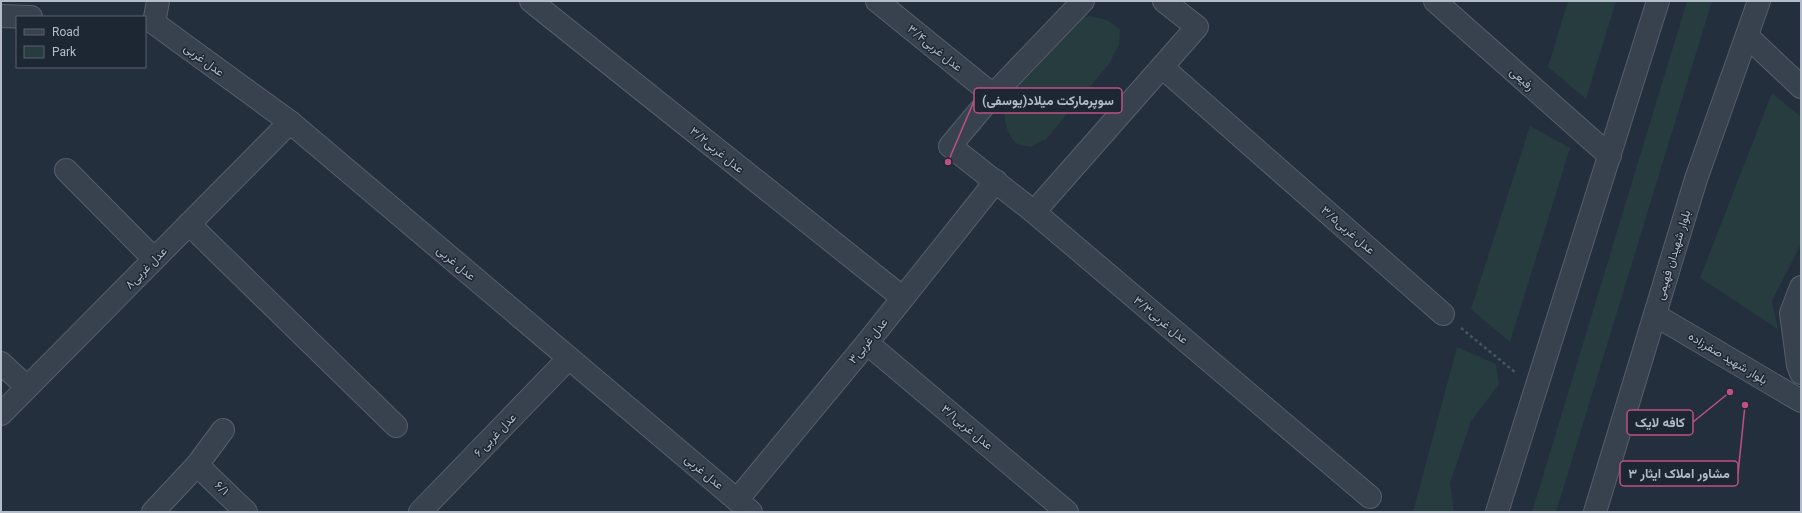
<svg xmlns="http://www.w3.org/2000/svg" width="1802" height="513" font-family="Roboto,Vazirmatn,sans-serif">
<rect width="100%" height="100%" fill="#242f3e"/>
<!-- green -->
<g fill="#263c3f">
<path d="M1568,1H1616L1586,99L1548,67Z"/>
<path d="M1687,1H1712L1556,512H1532Z"/>
<path d="M1090,16L1107,20L1120,29L1119,45L1109,64L1046,139L1030,147C1026,146 1019,145 1016,143C1006,135 1002,114 1007,103C1012,90 1066,25 1078,19C1081,17 1086,17 1090,16Z"/>
<path d="M1772,93L1801,117V244L1772,301L1778,329L1700,278Z"/>
<path d="M1530,126L1570,148L1510,342L1471,309Z"/>
<path d="M1457,347L1496,364L1499,384L1471,421L1450,483L1454,512H1413Z"/>
</g>
<g fill="none" stroke-linecap="round" stroke-linejoin="round">
<!-- minor casing -->
<g stroke="#565f6c" stroke-width="24">
<g id="minor">
<path d="M531,1L903,298"/>
<path d="M877,1L993,95"/>
<path d="M1083,1L993,95L950,146L1034,212L1370,497"/>
<path d="M1435,1L1610,156"/>
<path d="M1,16L31,17"/>
<path d="M154,23L290,122L751,512"/>
<path d="M154,23L158,1"/>
<path d="M1747,36L1801,87"/>
<path d="M1162,67L1443,314"/>
<path d="M66,170L154,259"/>
<path d="M1034,212L1197,27L1164,1"/>
<path d="M189,224L396,426"/>
<path d="M1801,287L1791,313L1798,365L1801,373"/>
<path d="M1655,315L1801,401"/>
<path d="M867,343L1067,512"/>
<path d="M1,363L27,387"/>
<path d="M1,414L290,122"/>
<path d="M197,465L246,512"/>
<path d="M737,500L867,343L996,181"/>
<path d="M153,512L197,465L223,430"/>
<path d="M420,512L569,358"/>
<path d="M1497,512L1658,1"/>
<path d="M1595,512L1696,179L1759,1"/>
</g>
</g>
<!-- path -->
<path stroke="#44595c" stroke-width="2.5" stroke-dasharray="3 3" stroke-linecap="butt" d="M1461,328L1516,373"/>
<!-- minor -->
<use href="#minor" stroke="#38414e" stroke-width="22"/>
</g>
<g text-anchor="middle" stroke-width="3" stroke-linejoin="round" paint-order="stroke">
<!-- street labels -->
<g font-size="12" fill="#b4bcc9" stroke="#1d2633">
<text transform="translate(935 48) rotate(39)" y="4">عدل غربی۳/۴</text>
<text transform="translate(204 60) rotate(36)" y="4">عدل غربی</text>
<text transform="translate(1522 79) rotate(42)" y="4">رفیعی</text>
<text transform="translate(717 150) rotate(39)" y="4">عدل غربی۳/۲</text>
<text transform="translate(1348 230) rotate(41)" y="4">عدل غربی۳/۵</text>
<text transform="translate(1673 255) rotate(-73)" y="4">بلوار شهیدان فهیمی</text>
<text transform="translate(456 263) rotate(40)" y="4">عدل غربی</text>
<text transform="translate(146 268) rotate(-45)" y="4">عدل غربی۸</text>
<text transform="translate(1161 320) rotate(40)" y="4">عدل غربی۳/۳</text>
<text transform="translate(868 341) rotate(-51)" y="4">عدل غربی۳</text>
<text transform="translate(1728 358) rotate(31)" y="4">بلوار شهید صفرزاده</text>
<text transform="translate(967 427) rotate(40)" y="4">عدل غربی۳/۱</text>
<text transform="translate(495 435) rotate(-46)" y="4">عدل غربی ۶</text>
<text transform="translate(704 472) rotate(40)" y="4">عدل غربی</text>
<text transform="translate(222 488) rotate(44)" y="4">۶/۱</text>
</g>
</g>
<!-- callouts -->
<path fill="none" stroke="#bd5182" stroke-width="1.5" d="M948 162L974 101M1730 392L1693 422M1745 405L1738 474"/>
<g fill="#bd5182" stroke="#1d2633" stroke-width="1.5">
<circle cx="948" cy="162" r="4"/>
<circle cx="1730" cy="392" r="4"/>
<circle cx="1745" cy="405" r="4"/>
</g>
<g fill="#1d2633" stroke="#bd5182" stroke-width="1.5">
<rect x="974" y="88" width="148" height="25" rx="4"/>
<rect x="1627" y="410" width="66" height="25" rx="4"/>
<rect x="1620" y="461" width="118" height="25" rx="4"/>
</g>
<g font-size="13" text-anchor="middle" font-weight="bold" fill="#b4bcc9">
<text x="1048" y="105">سوپرمارکت میلاد(یوسفی)</text>
<text x="1660" y="427">کافه لایک</text>
<text x="1679" y="478">مشاور املاک ایثار ۳</text>
</g>
<!-- border -->
<rect width="1802" height="513" fill="none" stroke="#b4bcc9" stroke-width="4"/>
<!-- legend -->
<rect x="16" y="16" width="130" height="52" fill="#1d2633" stroke="#59626f"/>
<rect x="24" y="29" width="20" height="6" fill="#38414e" stroke="#59626f"/>
<text x="52" y="36" font-size="12" fill="#b4bcc9">Road</text>
<rect x="24" y="46" width="20" height="12" fill="#263c3f" stroke="#59626f"/>
<text x="52" y="56" font-size="12" fill="#b4bcc9">Park</text>
</svg>
